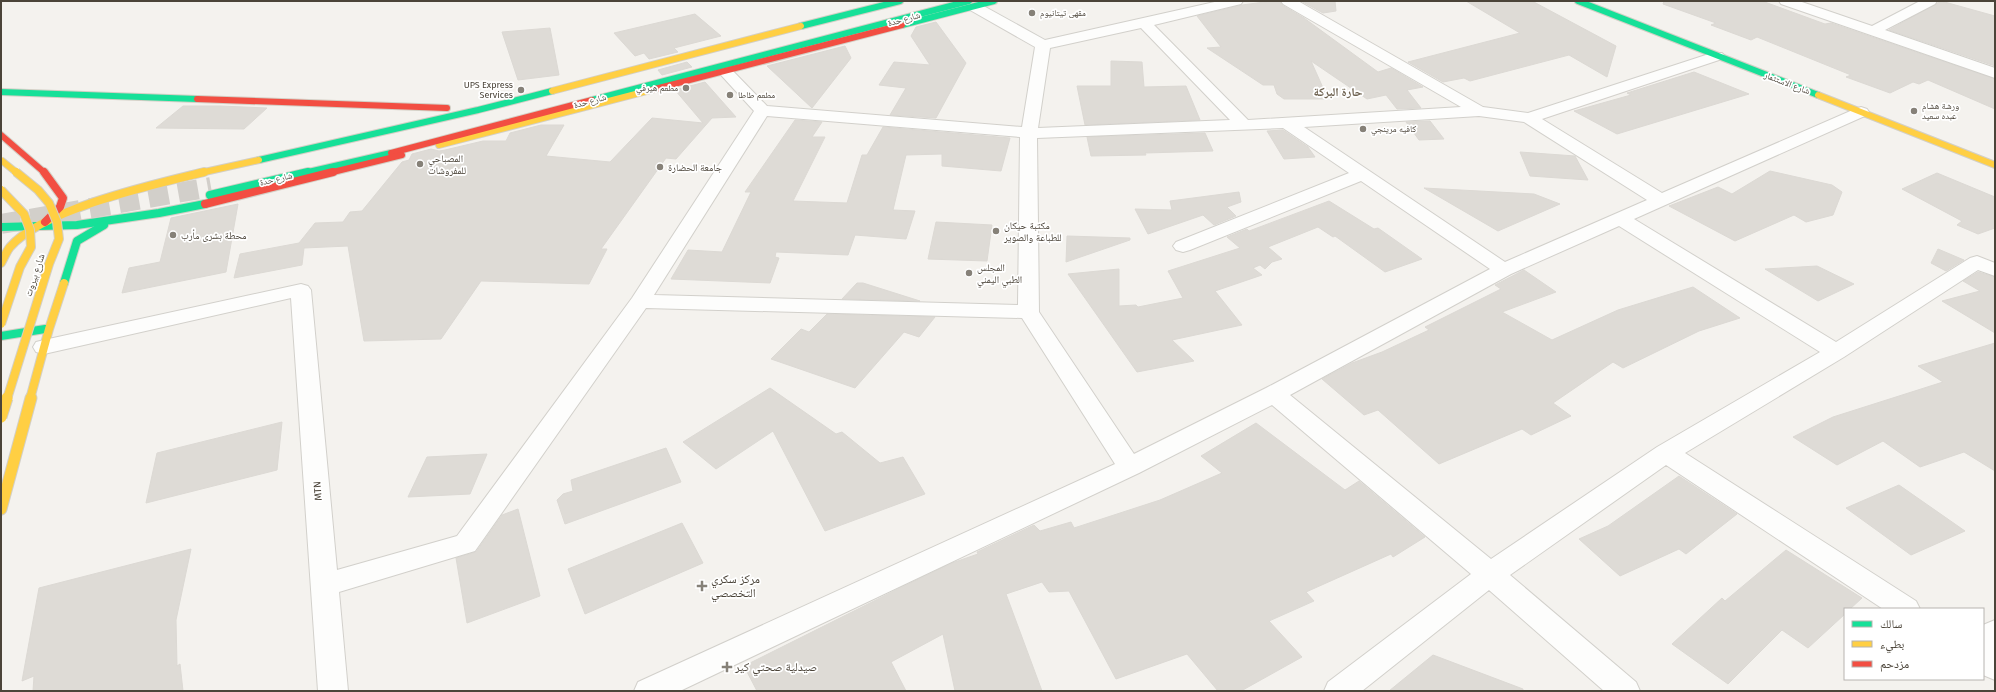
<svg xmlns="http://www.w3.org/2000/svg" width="1996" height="692" font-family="'Fira Sans','Noto Naskh Arabic',sans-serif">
<rect width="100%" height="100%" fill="#f4f2ee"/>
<!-- building -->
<g fill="#dedbd6" stroke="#dcd9d4">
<path d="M1272,1H1280L1282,5L1304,18L1378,72L1391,68L1423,87L1407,90L1421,108L1397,109L1386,95L1367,99L1311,61L1328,99H1284L1277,94L1274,85H1263L1207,48L1221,47L1197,16L1242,5Z"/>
<path d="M1301,1H1335L1336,11L1323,13Z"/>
<path d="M1466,1H1532L1616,46L1607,77L1569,55L1470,81L1464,78L1443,82L1408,62L1520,33Z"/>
<path d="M1664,1H1762L1825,24L1831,23L1995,79V109L1928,80L1919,84L1913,82L1890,93L1846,77L1851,75L1757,37L1751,40L1711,25L1716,23L1663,4Z"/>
<path d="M1941,1L1995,16V66L1889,30Z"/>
<path d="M695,14L721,36L674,48L678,52L649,59L644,53L635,56L614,33Z"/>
<path d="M936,22L966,63L936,118L890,115L906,88L879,85L894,62L930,65L911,36L916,27Z"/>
<path d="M550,28L559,75L518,80L502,32Z"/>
<path d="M845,46L851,58L812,108L767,66Z"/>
<path d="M1111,61L1142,62L1144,87L1186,86L1200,120L1085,125L1077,86H1111Z"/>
<path d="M687,62L692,67L662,75L658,70Z"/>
<path d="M1694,72L1749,94L1617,134L1574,111L1631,95L1627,93Z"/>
<path d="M705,82L736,117L712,118L676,159L666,158L601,249H607L589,284L481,281L441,339L364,341L348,246L304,248L302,265L234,278L240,254L299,243L315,223L343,222L350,212L362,211L402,162L409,160L412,154L431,149L439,151L445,150L483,141H506L510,133L541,125H564L546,156L610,162L652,118L703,123L675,90Z"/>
<path d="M183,106H220L267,108L244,129L156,128Z"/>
<path d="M795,120L822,122L812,137H825L793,201L847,203L862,155H867L883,127L1010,138L1001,171L942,166V154L906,155L893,210L915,211L906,239L855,235L848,255L776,252L775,257L779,258L770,283L671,279L688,250L722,252L751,192H745Z"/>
<path d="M1430,121L1444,139L1419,140L1406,122Z"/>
<path d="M1283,130L1308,147L1315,157L1284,159L1267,131Z"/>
<path d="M1205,133L1213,151L1145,153L1146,155L1091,156L1087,137Z"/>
<path d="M1520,152L1575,156L1588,180L1530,176Z"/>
<path d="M1770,171L1832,185L1842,192L1833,215L1806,222L1794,215L1735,241L1669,206L1718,187L1732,194Z"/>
<path d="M1937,173L1995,197V228L1978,234L1957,225L1962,221L1902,189Z"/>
<path d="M1424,188L1534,194L1560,204L1498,231Z"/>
<path d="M1239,192L1241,202L1227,207L1236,216L1214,225L1203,215L1148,234L1135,209L1172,210L1170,201Z"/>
<path d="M1329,201L1374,229L1378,228L1422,259L1385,272L1335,236L1333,237L1318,227L1268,247L1282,259L1272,262L1265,269L1260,265L1253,268L1262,275L1215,291L1242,325L1172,340L1194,361L1137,372L1068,274L1119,269V306L1136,305L1138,307L1183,298L1168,271L1240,248L1227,237L1247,229L1249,231Z"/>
<path d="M238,204L226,272L122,293L129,268L160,262L171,218Z"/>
<path d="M936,222L992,225L987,261L928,259Z"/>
<path d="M1067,236L1130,238V240L1066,262Z"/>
<path d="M1938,249L1964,260L1946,271L1931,263Z"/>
<path d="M1817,266L1854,284L1818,301L1765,269Z"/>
<path d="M1524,270L1556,292L1502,312L1552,340L1618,310L1693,287L1740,318L1699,331L1623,368L1613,362L1553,403L1571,416L1531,435L1522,429L1439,464L1378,410L1364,415L1322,379L1352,363L1382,352L1429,330L1425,327L1501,289L1495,285Z"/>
<path d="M1978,272L1995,277V333L1942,301L1980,291L1963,281Z"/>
<path d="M857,283H863L920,301L842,299Z"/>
<path d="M827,314L935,317L919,337L904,332L855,388L771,359L801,329L809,332Z"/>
<path d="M1995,343V471L1964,452L1920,467L1883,441L1837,465L1793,437L1833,417L1943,382L1918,366Z"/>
<path d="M770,388L836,434L842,432L880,463L903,457L925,494L825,531L773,431L716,469L683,442Z"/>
<path d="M282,422L277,470L146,503L157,453Z"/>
<path d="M1256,423L1345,490L1359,481L1425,537L1393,557L1391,554L1306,592L1314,601L1269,621L1302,657L1241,691H1218L1187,654L1116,679L1069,591L1049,592L1042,582L1006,594L1042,691H955L943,634L891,662L906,691H757L744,666L902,587L952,563L978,554L977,552L1034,525L1040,531L1071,522L1074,528L1160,500L1222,473L1201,456Z"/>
<path d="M666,448L681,482L565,524L557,500L563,494L573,491L571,480Z"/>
<path d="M487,454L470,494L408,497L427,457Z"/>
<path d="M1679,476L1737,514L1686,554L1679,549L1620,576L1579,539L1608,526Z"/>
<path d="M1899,485L1965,531L1911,555L1846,508Z"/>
<path d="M518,509L540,596L467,623L456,558L476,552L502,515Z"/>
<path d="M682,523L703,563L585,614L568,569Z"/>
<path d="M191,549L176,620L177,666L180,664L183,691H33L34,676L22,681L39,588Z"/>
<path d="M1786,550L1862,598L1850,609H1845V614L1808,648L1782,630L1728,684L1672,644L1722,598L1725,601Z"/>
<path d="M1433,655L1523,689V691H1389Z"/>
</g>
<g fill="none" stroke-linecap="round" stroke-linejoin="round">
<!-- primary-tunnel -->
<path stroke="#d2cfca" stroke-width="20" stroke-dasharray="20 10" stroke-linecap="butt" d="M1,224L211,187"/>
<!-- street casing -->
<g stroke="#d2d0cb" stroke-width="2">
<g id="street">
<path d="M1219,1H1243L1241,4L1154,25L1248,120L1461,107L1283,4L1281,1H1298L1483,107L1528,113L1712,53H1722L1725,56L1722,59L1542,119L1662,193L1855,109L1861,107L1867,109L1869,112L1867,115L1634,219L1836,342L1970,258L1977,256L1995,263V276L1978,270L1844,357L1685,453L1916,601L1920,609H1883L1666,465L1510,575L1636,682L1640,691H1604L1489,590L1362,691H1324L1328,682L1471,574L1272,405L1139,473L680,691H634L638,682L1115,464L1022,318L646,308L475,551L339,592L348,691H318L291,298L44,354L36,352L33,347L36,342L44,340L301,284L308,286L311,290L337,570L457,536L632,298L754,111L721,75L718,72L721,69H731L767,106L1022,127L1035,47L970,10L968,7L970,4H980L1045,40ZM1141,28L1230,120L1038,128L1050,48ZM767,116L1020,137L1018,305L654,295ZM1479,116L1524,122L1647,200L1505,262L1304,127ZM1283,128L1349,173L1176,242L1173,246L1176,250L1183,252L1190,250L1361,181L1490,269L1266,388L1134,454L1039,312L1037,138ZM1619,226L1820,352L1657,447L1491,559L1290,395L1511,274Z"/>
<path d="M1779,1H1799L1872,26L1920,1H1937L1935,4L1885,30L1995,68V78L1781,4Z"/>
<path d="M1995,620V680L1983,675V625Z"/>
</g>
</g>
<!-- fast-far1 casing -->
<g stroke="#d3cfc5" stroke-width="8">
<g id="fast-far1">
<path d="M1578,1L1818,95"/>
<path d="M902,25L994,1"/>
<path d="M801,26L900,1"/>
<path d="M1,92L197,99"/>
<path d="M592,100L969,1"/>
<path d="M259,160L478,110L552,91"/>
<path d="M304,173L391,153"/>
</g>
</g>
<!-- fast casing -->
<g stroke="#d3cfc5" stroke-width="10">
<g id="fast">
<path d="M210,195L308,172"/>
<path d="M1,227L77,225L159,213L205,204"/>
<path d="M64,283L77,241L104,225"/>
<path d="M1,336L45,329"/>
</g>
</g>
<!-- slow-far2 casing -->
<g stroke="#d3cfc5" stroke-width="8">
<g id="slow-far2">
<path d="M552,91L801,26"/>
<path d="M1818,95L1995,165"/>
<path d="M439,145L651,90"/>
<path d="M200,173L259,160"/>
</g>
</g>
<!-- slow-far1 casing -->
<g stroke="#d3cfc5" stroke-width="10">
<g id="slow-far1">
<path d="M1,263C4,258 6,252 10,247C43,209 155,184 204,172"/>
<path d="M30,399L49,329L64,283"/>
</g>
</g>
<!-- slow casing -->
<g stroke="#d3cfc5" stroke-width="13">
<path id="slow" d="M1,509L31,398"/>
</g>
<!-- jam-far1 casing -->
<g stroke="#d3cfc5" stroke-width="8">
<g id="jam-far1">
<path d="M651,90L902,25"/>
<path d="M197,99L447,108"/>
<path d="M1,135L45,173"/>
<path d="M391,153L592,100"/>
<path d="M329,173L402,155"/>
</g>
</g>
<!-- jam casing -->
<g stroke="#d3cfc5" stroke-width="10">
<g id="jam">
<path d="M44,172L63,198L60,207L45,222"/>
<path d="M205,204L333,172"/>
</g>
</g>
<!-- street -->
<use href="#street" fill="#fdfdfc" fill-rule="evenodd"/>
<!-- fast-far1 -->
<use href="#fast-far1" stroke="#16e098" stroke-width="6"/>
<!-- fast -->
<use href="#fast" stroke="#16e098" stroke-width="8"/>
<!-- slow-far2 -->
<use href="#slow-far2" stroke="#ffcf43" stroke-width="6"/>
<!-- slow-far1 -->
<use href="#slow-far1" stroke="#ffcf43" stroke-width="8"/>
<!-- slow -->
<use href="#slow" stroke="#ffcf43" stroke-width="11"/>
<!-- jam-far1 -->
<use href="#jam-far1" stroke="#f24e42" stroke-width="6"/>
<!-- jam -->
<use href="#jam" stroke="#f24e42" stroke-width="8"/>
<!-- slow-bridge-far2 casing -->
<g stroke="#d3cfc5" stroke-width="8" stroke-linecap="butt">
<path id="slow-bridge-far2" d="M1,160L17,173"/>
</g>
<!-- slow-bridge-far1 casing -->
<g stroke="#d3cfc5" stroke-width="10" stroke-linecap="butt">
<g id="slow-bridge-far1">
<path d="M1,190L24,214L30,230L31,247L20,267L1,324"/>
<path d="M7,399L49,264L59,239L57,222L49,203L38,190L16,172"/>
</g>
</g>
<!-- slow-bridge casing -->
<g stroke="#d3cfc5" stroke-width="13" stroke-linecap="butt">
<path id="slow-bridge" d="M1,417L7,398"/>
</g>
<!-- slow-bridge-far2 -->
<use href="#slow-bridge-far2" stroke="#ffcf43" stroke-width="6"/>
<!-- slow-bridge-far1 -->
<use href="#slow-bridge-far1" stroke="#ffcf43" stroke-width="8"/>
<!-- slow-bridge -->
<use href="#slow-bridge" stroke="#ffcf43" stroke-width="11"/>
</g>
<!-- markers -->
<g fill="#868178" stroke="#fff" stroke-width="1.5">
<circle cx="1032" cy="13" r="4"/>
<circle cx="686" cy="88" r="4"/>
<circle cx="521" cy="90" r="4"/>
<circle cx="730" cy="95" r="4"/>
<circle cx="1914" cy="111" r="4"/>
<circle cx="1363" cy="129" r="4"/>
<circle cx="420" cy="164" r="4"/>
<circle cx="660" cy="167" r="4"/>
<circle cx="996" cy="231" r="4"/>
<circle cx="173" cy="235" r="4"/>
<circle cx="969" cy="273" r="4"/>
<path d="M700 580h4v4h4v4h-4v4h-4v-4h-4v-4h4z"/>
<path d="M725 661h4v4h4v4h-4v4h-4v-4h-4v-4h4z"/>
</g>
<g text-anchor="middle" stroke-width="3.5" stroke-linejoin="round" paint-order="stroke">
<!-- far-poi labels -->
<g font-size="9" fill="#4b4439" stroke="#fff" text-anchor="start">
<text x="1040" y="16">مقهى تيتانيوم</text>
<text x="513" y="88" text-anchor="end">UPS Express<tspan x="513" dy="10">Services</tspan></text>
<text x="678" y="91" text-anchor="end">مطعم هيرفي</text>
<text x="738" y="98">مطعم طاطا</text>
<text x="1922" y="109">ورشة هشام<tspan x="1922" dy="10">عبده سعيد</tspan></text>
<text x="1371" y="132">كافيه مرينجي</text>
</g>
<!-- far-street labels -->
<g font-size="9" fill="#4b4439" stroke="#fff">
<text transform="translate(904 19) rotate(-15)" y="3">شارع حدة</text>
<text transform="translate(1787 83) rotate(21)" y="3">شارع الاستثمار</text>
<text transform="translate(590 101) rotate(-15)" y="3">شارع حدة</text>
<text transform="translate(276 179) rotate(-13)" y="3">شارع حدة</text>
</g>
<!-- poi labels -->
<g font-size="10" fill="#4b4439" stroke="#fff" text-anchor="start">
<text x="428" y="162">المصباحي<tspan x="428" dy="12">للمفروشات</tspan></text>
<text x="668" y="171">جامعة الحضارة</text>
<text x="1004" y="229">مكتبة حيكان<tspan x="1004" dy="12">للطباعة والصوير</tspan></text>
<text x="181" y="239">محطة بشرى مأرب</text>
<text x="977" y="271">المجلس<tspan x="977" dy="12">الطبي اليمني</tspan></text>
</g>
<!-- street labels -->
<g font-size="10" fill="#4b4439" stroke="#fff">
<text transform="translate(34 275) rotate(-72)" y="4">شارع بيروت</text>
<text transform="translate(317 491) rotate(-94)" y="4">MTN</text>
</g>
<!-- far-district labels -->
<g font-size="12" font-weight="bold" fill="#6e6250" stroke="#fff">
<text x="1338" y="96">حارة البركة</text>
</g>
<!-- near-poi labels -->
<g font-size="12" fill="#4b4439" stroke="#fff" text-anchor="start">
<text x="711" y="583">مركز سكري<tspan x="711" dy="14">التخصصي</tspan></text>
<text x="735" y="671">صيدلية صحتي كير</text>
</g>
</g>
<!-- border -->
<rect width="1996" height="692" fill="none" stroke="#4b4439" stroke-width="4"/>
<!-- legend -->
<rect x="1844" y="608" width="140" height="72" fill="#ffffff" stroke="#b7b4b0"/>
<rect x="1852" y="621" width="20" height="6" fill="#16e098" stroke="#b7b4b0"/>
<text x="1880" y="628" font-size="12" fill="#4b4439">سالك</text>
<rect x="1852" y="641" width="20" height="6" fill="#ffcf43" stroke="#b7b4b0"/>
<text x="1880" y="648" font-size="12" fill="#4b4439">بطيء</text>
<rect x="1852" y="661" width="20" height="6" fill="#f24e42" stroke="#b7b4b0"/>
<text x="1880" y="668" font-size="12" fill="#4b4439">مزدحم</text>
</svg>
